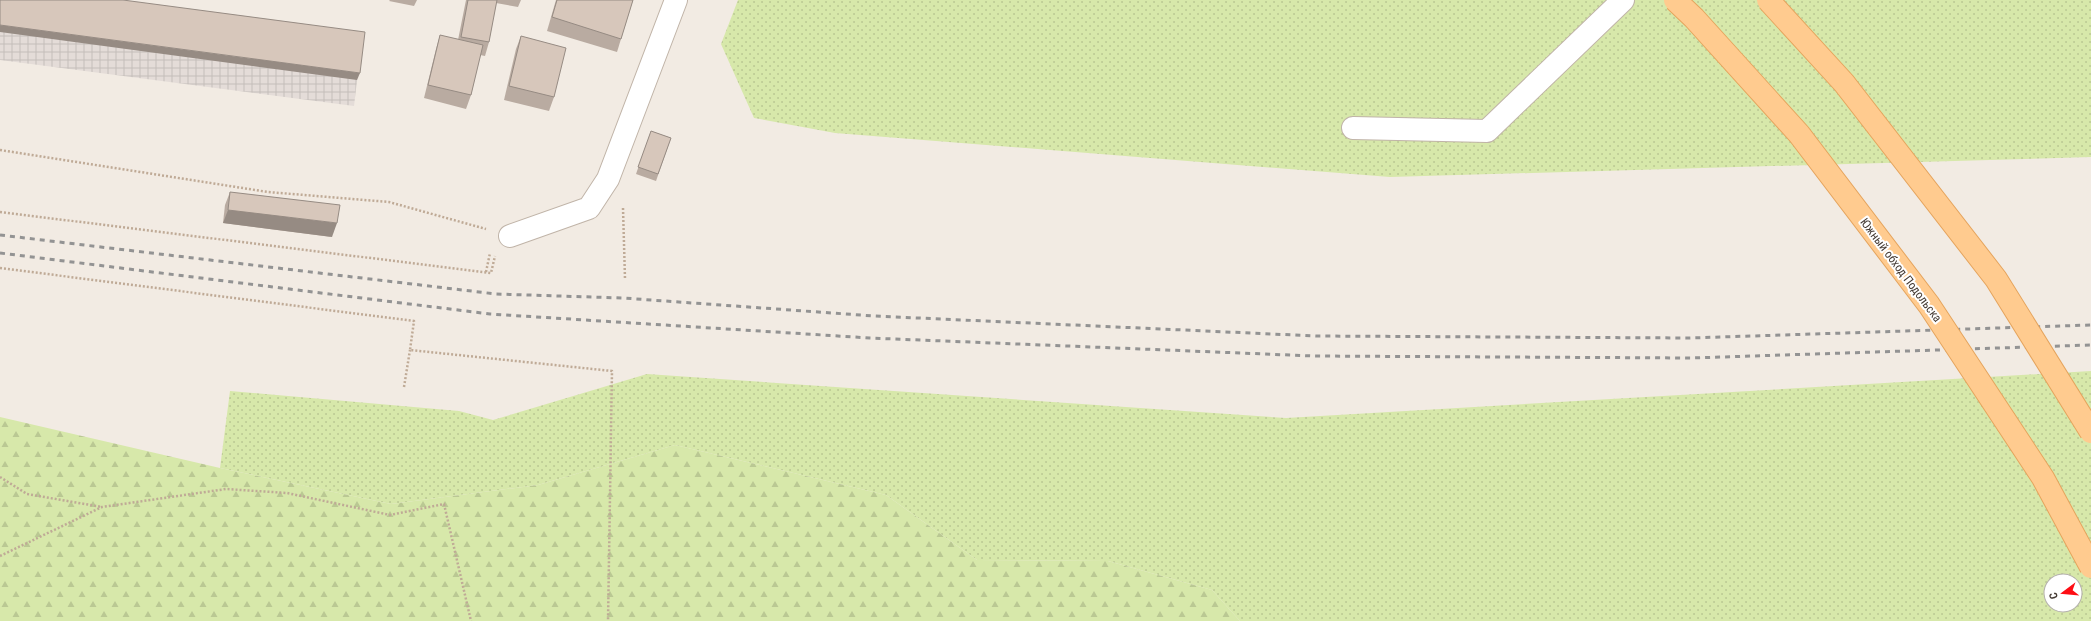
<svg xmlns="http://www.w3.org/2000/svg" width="2091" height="621" font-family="'Roboto Condensed',sans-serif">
<defs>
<pattern id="industrial-grid" width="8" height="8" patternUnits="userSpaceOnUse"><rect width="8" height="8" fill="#e4dcd8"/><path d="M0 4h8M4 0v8" fill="none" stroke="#c5beba"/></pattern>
<pattern id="grass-dots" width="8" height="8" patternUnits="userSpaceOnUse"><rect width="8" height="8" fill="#d7e8aa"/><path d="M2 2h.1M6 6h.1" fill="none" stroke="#bac893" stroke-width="1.8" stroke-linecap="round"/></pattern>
<pattern id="forest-firs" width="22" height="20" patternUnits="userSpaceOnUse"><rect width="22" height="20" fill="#d7e8aa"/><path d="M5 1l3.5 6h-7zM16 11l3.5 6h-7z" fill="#bac893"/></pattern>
</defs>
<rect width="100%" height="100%" fill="#f2ebe3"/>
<!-- industrial -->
<path fill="url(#industrial-grid)" d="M0,0L362,39L354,106L0,60Z"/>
<!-- grass -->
<g fill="url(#grass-dots)" fill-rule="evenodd">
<path d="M738,0H2091V157L1390,177L835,133L754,118L721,44Z"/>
<path d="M2091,371V621H1240L1212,590L1108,561L977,560L886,495L675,445L538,485L391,504L220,468L230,391L459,411L493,420L647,374L1286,418ZM2051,581H2075V605H2051Z"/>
</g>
<!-- forest -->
<path fill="url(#forest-firs)" d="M0,417L220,468L391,504L538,485L675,445L886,495L977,560L1108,561L1212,590L1240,621H0Z"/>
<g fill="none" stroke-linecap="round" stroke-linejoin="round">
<!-- minor casing -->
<g stroke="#c0b4a8" stroke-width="24">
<g id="minor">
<path d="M1353,128L1487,131L1623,0"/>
<path d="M510,236L589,208L608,179L676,0"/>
</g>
</g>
<!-- path -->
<g stroke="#bfaa96" stroke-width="2.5" stroke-dasharray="2 2" stroke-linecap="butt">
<path d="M0,150L268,192L389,202L486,229"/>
<path d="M623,208L625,279"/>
<path d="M0,212L491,273L495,256"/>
<path d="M0,268L414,321L410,350L612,371L608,621"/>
<path d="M486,272L490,253"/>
<path d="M404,387L410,350"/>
<path d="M0,477L27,494L102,507"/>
<path d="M0,556L102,507L226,489L287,493L390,515L444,504L471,621"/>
</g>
<!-- minor -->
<use href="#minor" stroke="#fff" stroke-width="22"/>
<!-- rail -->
<g stroke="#939393" stroke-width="3" stroke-dasharray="5 5" stroke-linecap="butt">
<path d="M0,235L496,294L623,298L874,316L1316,336L1690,338L2091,325"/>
<path d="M0,253L490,314L870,338L1314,356L1691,358L2091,345"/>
</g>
<!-- major-bridge casing -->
<g stroke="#e5a45d" stroke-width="24" stroke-linecap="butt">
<g id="major-bridge">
<path d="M1675,0L1694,18L1799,134L1929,305L2043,478L2091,567"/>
<path d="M1768,0L1844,83L1996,279L2091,432"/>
</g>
</g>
<!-- major-bridge -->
<use href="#major-bridge" stroke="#ffcb8f" stroke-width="22"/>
</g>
<!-- wall -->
<g fill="#b9aba1">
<path d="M390,0H417L414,6L389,1Z"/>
<path d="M466,0H521L518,7L496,3L489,42L485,56L480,55L471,95L466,109L424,98L436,49L440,35L458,40Z"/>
<path d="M556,0H633L617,52L547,31Z"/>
<path d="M521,36L554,97L549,111L504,100L516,49Z"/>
<path d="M651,131L671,138L656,181L636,174Z"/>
<path d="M230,192L332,237L223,223L225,205Z"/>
</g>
<!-- shaded-wall -->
<g fill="#968b83">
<path d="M0,25L360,73L357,80L0,32Z"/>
<path d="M228,210L337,223L332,237L223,223Z"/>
</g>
<!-- building -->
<g fill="#d7c7bb" stroke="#968b83">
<path d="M0,0H123L365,32L360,73L0,25Z"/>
<path d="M468,0H497L489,42L461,37Z"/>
<path d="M557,0H633L621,39L552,17Z"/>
<path d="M440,35L483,45L471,95L428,85Z"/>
<path d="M521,36L566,48L554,97L509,86Z"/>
<path d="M651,131L671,138L658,174L638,167Z"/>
<path d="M230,192L340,205L337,223L228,210Z"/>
</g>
<g text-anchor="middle" stroke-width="4" stroke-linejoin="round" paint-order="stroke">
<!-- street labels -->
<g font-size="12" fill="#443a33" stroke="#fff">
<text transform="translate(1901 270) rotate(53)" y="4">Южный обход Подольска</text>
</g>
</g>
<!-- north arrow -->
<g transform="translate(2063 593) rotate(254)"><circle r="19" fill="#ffffff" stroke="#b4b0ad"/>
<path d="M0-3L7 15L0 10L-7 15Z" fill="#fe0d14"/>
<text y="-6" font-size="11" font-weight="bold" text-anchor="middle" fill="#443a33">С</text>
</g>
</svg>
